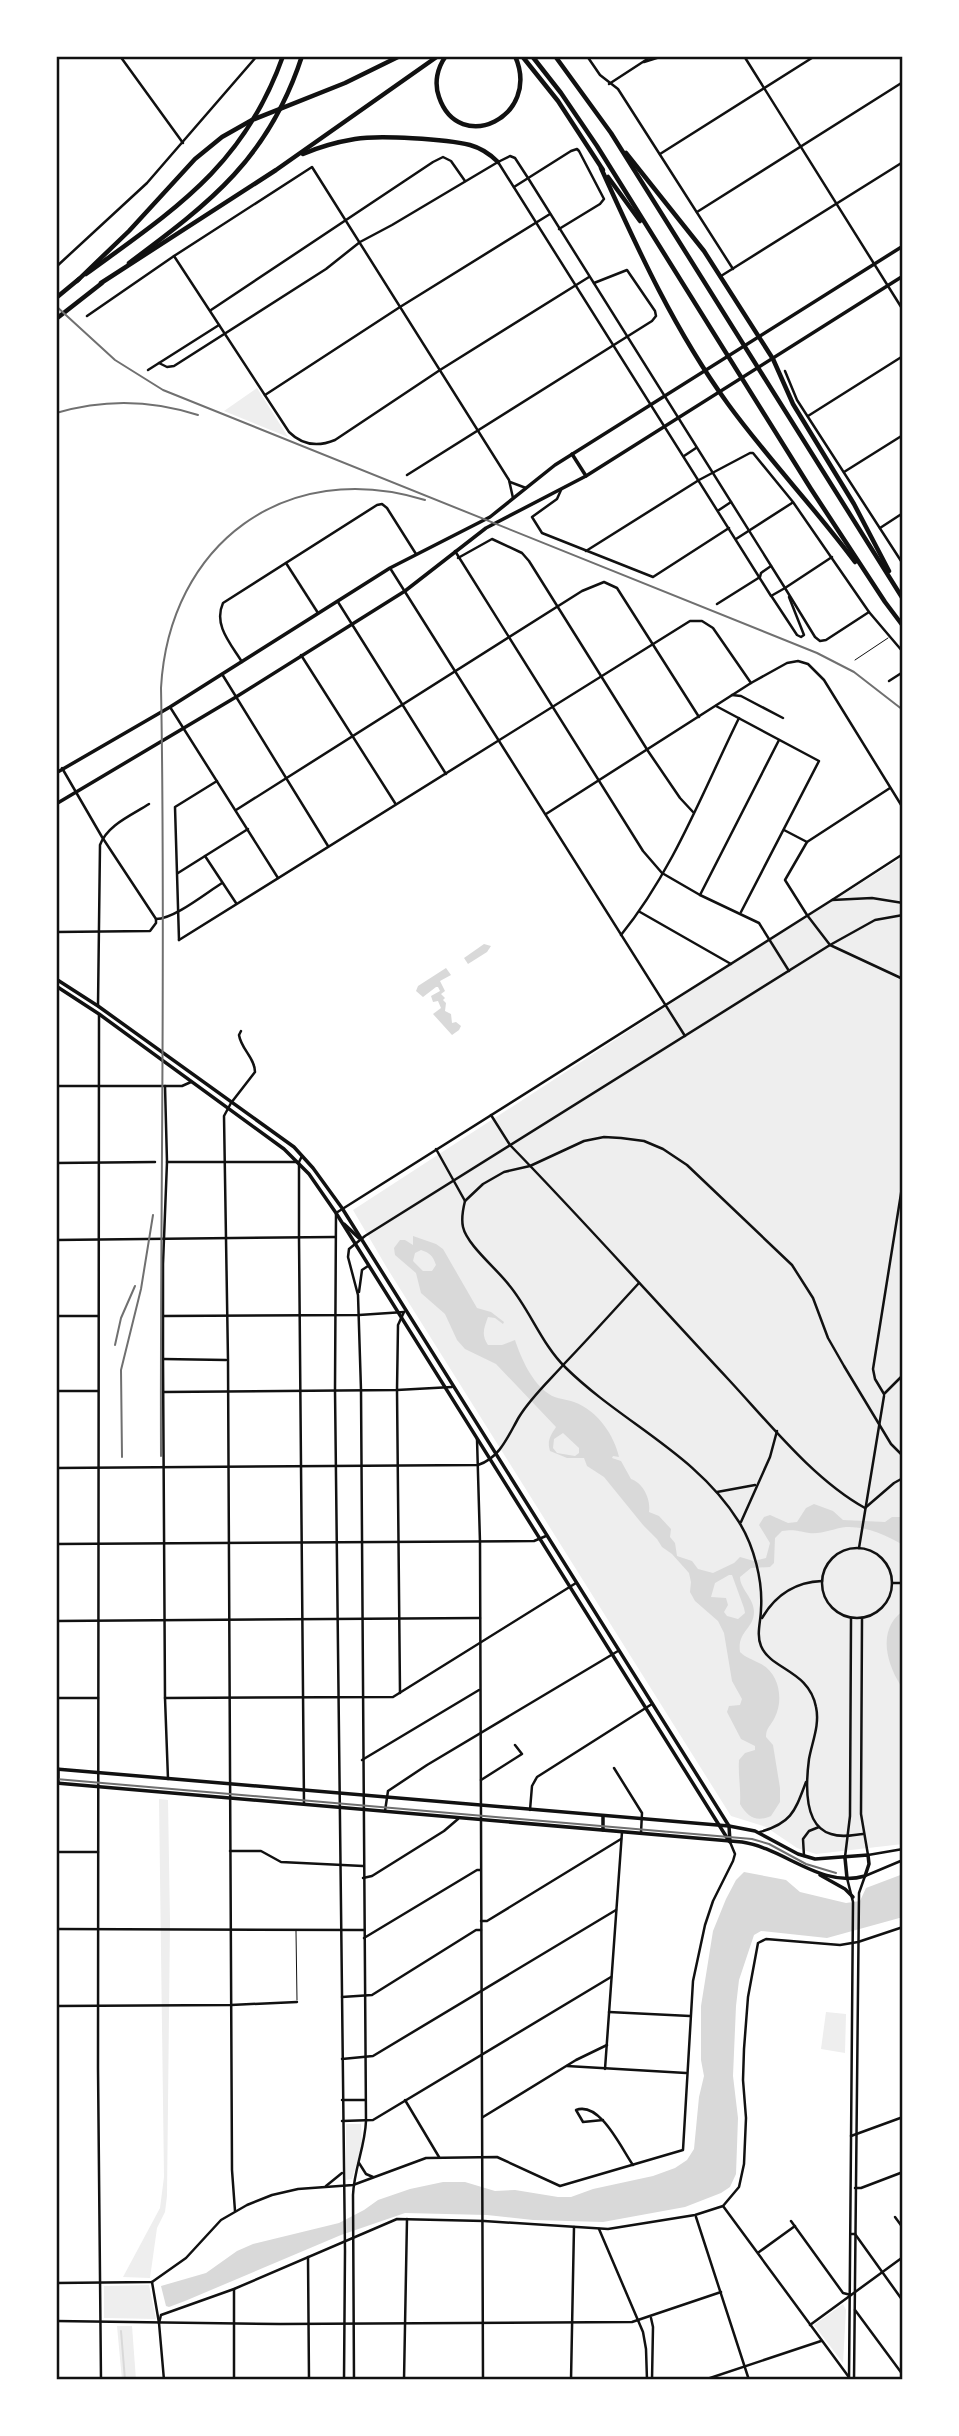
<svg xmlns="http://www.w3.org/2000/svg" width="959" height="2436" font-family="Commissioner,sans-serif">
<rect width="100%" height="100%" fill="#fff"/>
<!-- green -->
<g fill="#eee">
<path d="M257,388L288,437L224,411Z"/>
<path d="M903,857V1844L816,1854L797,1848L766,1827L731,1816L387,1268L353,1210L732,964Z"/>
<path d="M159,1799L168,1800L170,1922L167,2196L165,2212L157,2228L150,2278L123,2277L160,2208L164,2177Z"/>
<path d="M826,2012L846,2014L845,2053L821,2049Z"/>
<path d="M346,2124H361L362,2145L352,2179L346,2180Z"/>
<path d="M149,2285L156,2319L104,2318V2286Z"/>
<path d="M843,2304L846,2310L843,2363L814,2325Z"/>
<path d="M117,2326H132L136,2380H122Z"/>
</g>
<!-- water -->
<g fill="#d9d9d9" fill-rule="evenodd">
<path d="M484,944L491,946L487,952L468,964L464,958Z"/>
<path d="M446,968L451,975L440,981L445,991L441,994L445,998L443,1000L446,1003L445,1011L451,1014L452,1023L456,1022L461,1026L459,1030L452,1035L433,1014L441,1008L438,1001L433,1002L431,996L440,991L438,987H436L423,997L416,991L418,986Z"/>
<path d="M413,1236L436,1244L443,1249L477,1308L491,1312L504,1322L503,1324L495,1318L488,1317C484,1328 481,1335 488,1345H502L515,1340C521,1358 532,1383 549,1394C556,1399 566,1399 574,1402C598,1411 614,1435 619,1457L613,1456L612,1458L621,1461L631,1479C643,1483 651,1499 649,1512L659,1516L671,1529L670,1537L675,1543L677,1556L692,1561L698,1569L713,1573L734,1563L740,1557L754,1561L766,1558L770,1543L759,1525L764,1517L770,1515L788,1523L797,1522L806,1508L814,1504L833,1511L843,1520L885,1522L892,1517H903V1545C886,1535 867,1526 846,1527C835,1528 820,1535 809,1533C798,1531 794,1529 782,1531L775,1538L774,1563L770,1567L751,1568L740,1577C740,1589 754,1598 754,1612C754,1629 737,1631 740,1652C746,1658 752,1659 759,1663C779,1672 784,1699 775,1717C771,1726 766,1727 766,1737L773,1745L780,1788V1802L771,1816C756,1823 747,1816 740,1804C741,1788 738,1776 739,1760L745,1753L755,1750V1746L741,1739L727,1712L729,1706L740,1705L742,1699L732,1681L724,1633L718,1621L695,1601L690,1592L691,1582L689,1573L672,1554L662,1547L657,1539L643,1525L604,1477L587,1466L584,1458H567L550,1451C547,1441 550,1436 556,1427L496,1364L465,1349L457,1340L445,1314L421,1293L416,1273L395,1255L394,1248L400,1240H405L413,1245ZM421,1250C430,1253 433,1256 436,1265L432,1271H423L413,1261L415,1253ZM563,1433L579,1448V1453L575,1456L557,1453L553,1448L554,1439ZM729,1575H732L744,1608L745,1613L738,1619L727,1616L724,1612L728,1605L726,1598L711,1597L715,1583Z"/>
<path d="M903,1611V1689C887,1666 876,1630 903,1611Z"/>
<path d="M744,1872L786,1880L800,1892L846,1903L860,1901L866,1888L903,1874V1917L827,1938L761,1931L754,1935L739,1980L736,2006L733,2076L738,2118L736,2174L730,2187L721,2193L685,2207L603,2222L533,2220L487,2215L405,2213L341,2235L185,2301L169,2307L166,2306L161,2286L206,2273L237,2251L253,2244L339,2223L364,2210L378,2200L410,2189L443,2182H465L495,2191L515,2190L558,2197H571L593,2189L653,2176L675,2168L687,2160L694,2149L699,2097L704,2076L701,2060V2006L713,1931L726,1899L736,1880Z"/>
</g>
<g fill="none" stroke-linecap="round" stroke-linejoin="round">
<!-- stream -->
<path stroke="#d9d9d9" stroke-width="2" d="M121,2331L125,2380"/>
<!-- service -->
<g stroke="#111" stroke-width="1">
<path d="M855,660L888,638"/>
<path d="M296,1931L297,2000"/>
</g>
<!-- minor -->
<g stroke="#111" stroke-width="2.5">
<path d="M120,56L183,143"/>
<path d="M587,56L600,75L618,89L733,269"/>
<path d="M744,56L903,310"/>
<path d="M644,62L663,56"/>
<path d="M609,84L652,56"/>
<path d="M660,154L815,56"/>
<path d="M514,187L571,151L577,149L579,151L604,199L600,204L559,229"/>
<path d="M697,212L903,82"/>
<path d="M174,256L289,432C302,445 318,447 335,440L440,370L589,277"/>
<path d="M56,267L147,183L257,56"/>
<path d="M721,276L903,162"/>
<path d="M211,310L433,162L443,157L451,161L465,181"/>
<path d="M87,316L174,256L312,167L509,480L513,498"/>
<path d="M159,363L167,367L174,366L326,269L360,242L392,225L498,162"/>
<path d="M148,370L219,325"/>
<path d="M785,371L797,400L903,564"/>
<path d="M265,395L400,307L550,214"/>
<path d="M808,416L903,356"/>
<path d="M844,472L903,435"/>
<path d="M407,475L652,321L656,316L655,311L627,270L594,283"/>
<path d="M510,482L526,488"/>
<path d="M561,490L557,499L532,517L542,533L653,577L729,528"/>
<path d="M880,528L903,513"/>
<path d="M736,539L792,503"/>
<path d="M455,551L643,851L662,873L700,895L759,923L789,971"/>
<path d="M586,551L699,480L750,453H753L793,502L869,612L903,652"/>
<path d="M458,558L492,539L522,553L529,561L648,751L680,798L693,812"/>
<path d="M286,563L318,613"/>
<path d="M390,568L685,1036"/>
<path d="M785,588L815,637L820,641L826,640L869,612"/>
<path d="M785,588L832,557"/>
<path d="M772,597L797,635L801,637L804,635L789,597"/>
<path d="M338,602L446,774"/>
<path d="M717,604L760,577L761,573L771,566"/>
<path d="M301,655L395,803"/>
<path d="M242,662C231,644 213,625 223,603L377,505L382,504L387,508L416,554"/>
<path d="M222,674L328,846"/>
<path d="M889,681L903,672"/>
<path d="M732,695L741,696L783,718"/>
<path d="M716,706L819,761L741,912"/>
<path d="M170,707L278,878"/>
<path d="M890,788L807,842L785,880L807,915L830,945L903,979"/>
<path d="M236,810L582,591L604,582L617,588L699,717"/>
<path d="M546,814L751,683L787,663L798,661L808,664L824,680L903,808"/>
<path d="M784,830L807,842"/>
<path d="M205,856L236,903"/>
<path d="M178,873L248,829"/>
<path d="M700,895L779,740"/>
<path d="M832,900L903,854"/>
<path d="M640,912L731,964"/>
<path d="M156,919C174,919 206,893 222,883"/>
<path d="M56,932L150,931L156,923V919L102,837L62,768"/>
<path d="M621,935C673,871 703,791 739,718"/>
<path d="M179,940L690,621H702L713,628L751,683"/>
<path d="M179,940L175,807L217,781"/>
<path d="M98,1005L100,845C107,825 132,815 149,804"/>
<path d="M99,1015L98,2068L101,2380"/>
<path d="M56,1086H182L191,1082"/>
<path d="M165,1086L167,1162L163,1264V1359L165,1698L168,1779"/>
<path d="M491,1115L510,1145C585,1222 656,1302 729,1380C769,1423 814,1480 865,1508"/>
<path d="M436,1149L465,1201C463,1209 461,1218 463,1227C467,1245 497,1269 509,1285C530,1310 542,1345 566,1368C622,1423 697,1454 739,1522C754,1546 763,1581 761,1609C761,1621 756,1634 761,1646C771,1670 809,1670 816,1707C820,1725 812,1742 809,1759C806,1782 803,1826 831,1834C842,1838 853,1835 863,1834"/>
<path d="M302,1156L299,1162V1238L304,1804"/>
<path d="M167,1162H297"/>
<path d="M56,1163L155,1162"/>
<path d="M903,1181L873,1369L875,1379L884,1394L903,1375"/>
<path d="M465,1201L483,1184L504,1172L530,1166L584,1141L604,1137L621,1138L644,1141L663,1149L687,1165L792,1265L813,1298L828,1338L844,1366L891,1444L903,1456"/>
<path d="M56,1240L335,1237"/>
<path d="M56,1316H98"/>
<path d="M163,1316L359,1315L404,1312"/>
<path d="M163,1359L226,1360"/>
<path d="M56,1391H98"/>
<path d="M164,1392L397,1390L452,1387"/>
<path d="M477,1439L480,1542L483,2380"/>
<path d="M56,1468L478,1465C500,1458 508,1436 519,1417C531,1397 550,1380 565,1363C590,1337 614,1310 639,1283"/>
<path d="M717,1492L755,1485"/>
<path d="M865,1508L894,1483L903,1478"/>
<path d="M741,1522L770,1457L777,1431"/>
<path d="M56,1544L534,1541L546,1536"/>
<circle cx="857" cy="1583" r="35"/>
<path d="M859,1548L884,1396"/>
<path d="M892,1583H903"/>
<path d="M762,1618C776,1594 795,1582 822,1581"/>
<path d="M862,1618L861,1814L868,1855"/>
<path d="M56,1621L480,1618"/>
<path d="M400,1693L397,1390L398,1325L404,1312"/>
<path d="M56,1698H98"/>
<path d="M165,1698L393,1697L576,1583"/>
<path d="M362,1760L479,1690"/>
<path d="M614,1768L642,1813L641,1833"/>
<path d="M481,1780L522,1754L515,1745"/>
<path d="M530,1810L532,1786L537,1777L652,1704"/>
<path d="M385,1811L388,1791L427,1765L618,1651"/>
<path d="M760,1832C792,1823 795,1811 806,1782"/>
<path d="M230,1851H261L281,1862L363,1866"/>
<path d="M56,1852H98"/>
<path d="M804,1856L803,1839L809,1831L819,1827"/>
<path d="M845,1857L850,1816L851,1619"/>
<path d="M363,1878L372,1876L444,1831L458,1819"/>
<path d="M481,1921H487L621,1839"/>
<path d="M56,1929L364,1930"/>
<path d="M364,1938L477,1870H480"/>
<path d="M342,1997L372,1995L476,1930H481"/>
<path d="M56,2006L231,2005L297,2002"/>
<path d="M609,2012L690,2016"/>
<path d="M342,2059L373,2056L616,1910"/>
<path d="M567,2066L686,2073"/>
<path d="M605,2069L622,1832"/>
<path d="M405,2100L439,2157"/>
<path d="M483,2117L576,2060L607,2045"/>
<path d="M603,2120L583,2122L576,2110C600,2101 621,2148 633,2165"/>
<path d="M342,2121L373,2120L611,1977"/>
<path d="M851,2136L903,2117"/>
<path d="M855,2188H861L903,2172"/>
<path d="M723,2206L851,2380"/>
<path d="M235,2211L232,2170L228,1360L224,1116L231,1103L255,1072C255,1058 241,1049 239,1035L241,1031"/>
<path d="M696,2217L749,2380"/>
<path d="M895,2217L903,2228"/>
<path d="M791,2221L843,2293L851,2295"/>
<path d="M599,2229L643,2332L646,2349L647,2380"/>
<path d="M851,2234H855L903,2301"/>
<path d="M759,2252L795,2226"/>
<path d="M308,2257L309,2380"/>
<path d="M152,2282L159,2323L164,2380"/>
<path d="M56,2283L152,2282L186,2258L221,2220L247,2205L272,2195L298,2189L353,2185L426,2158L497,2157L560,2186L683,2150L693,1981L705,1925L713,1901L733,1861L735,1854L730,1842"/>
<path d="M234,2289V2380"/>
<path d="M855,2310L903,2375"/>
<path d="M651,2318L653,2327L652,2380"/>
<path d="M56,2321L280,2324L632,2322L721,2292"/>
<path d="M159,2323L161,2315L234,2289L397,2219L484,2221L608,2229L695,2215L723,2206L739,2187L744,2164L746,2118L743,2080L744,2049L748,1997L758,1943L766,1939L840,1945L858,1942L903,1927"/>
<path d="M810,2325L903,2257"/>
<path d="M404,2380L407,2219"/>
<path d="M571,2380L574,2227"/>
<path d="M704,2380L821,2341"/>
</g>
<!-- tertiary -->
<g stroke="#111" stroke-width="2.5">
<path d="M510,156L515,158L528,178L785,588L771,596L498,162Z"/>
<path d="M684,456L696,448"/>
<path d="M719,510L731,502"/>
<path d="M359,1292L362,1270L368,1266"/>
<path d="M868,1855L903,1849"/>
<path d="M847,1878L853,1902L849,2380"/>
<path d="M342,2100H365"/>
<path d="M359,2163L366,2174L373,2177"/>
<path d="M326,2186L342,2173"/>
<path d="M344,2380L345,2251L335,1390L336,1213L832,900L872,898L903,903"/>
<path d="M354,2380L353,2195C354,2169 365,2147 366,2121L361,1390L358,1295L348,1257L349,1249L365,1236L830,945L875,920L903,915"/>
<path d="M854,2380L859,1893L865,1876L903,1860"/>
</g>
<!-- secondary -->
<g stroke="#111" stroke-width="3.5">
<path d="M572,454L586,476"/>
<path d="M56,773L170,707L390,568L490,517L555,465L903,246"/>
<path d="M56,804L236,697L405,591L486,528L586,476L903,276"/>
<path d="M56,979L98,1006L294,1147L313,1168L342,1208L729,1826L730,1842"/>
<path d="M56,986L99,1014L284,1149L309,1174L336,1213L729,1841"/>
<path d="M344,1224L359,1238"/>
<path d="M56,1769L729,1826L755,1831L798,1854L815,1859L868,1855L869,1864L865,1876C821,1889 784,1848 742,1842L56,1783"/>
<path d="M58,1783V1769"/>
<path d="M603,1830V1816"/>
<path d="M845,1858L847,1878"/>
<path d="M820,1875L845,1889L853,1897"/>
</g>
<!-- motorway -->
<g stroke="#111" stroke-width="4.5">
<path d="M446,56C437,68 434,83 439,97C459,156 542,117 515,56"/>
<path d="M522,56L558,101L603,170"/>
<path d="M532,56L561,93L597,146L811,489L885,602L903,626"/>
<path d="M555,56L611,133L903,599"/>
<path d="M626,153L704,251L773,359L793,404L854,504L889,571"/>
<path d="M303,154C319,147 337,142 355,139C379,135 446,139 470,145C481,148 490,154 498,162"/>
<path d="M601,168C638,250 675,331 728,404C768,459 815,508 855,562"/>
<path d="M608,177L640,221"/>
<path d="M129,263C211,202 269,158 302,56"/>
<path d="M86,274C175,209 244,166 283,56"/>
<path d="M77,281L129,231L195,159L222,137L252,120L345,83L400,56"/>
<path d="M101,283L276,170L438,56"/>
<path d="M56,298L79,279"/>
<path d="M56,319L102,283"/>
</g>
<!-- tram -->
<path stroke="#707070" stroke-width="2" d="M56,1779L752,1839L769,1844L806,1864L836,1873"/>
<!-- rail -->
<g stroke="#707070" stroke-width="2">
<path d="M56,306L115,360L163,390L817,653L854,672L903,710"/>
<path d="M56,413C103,399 152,400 198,415"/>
<path d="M115,1345L121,1318L135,1286"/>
<path d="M161,1456C160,1200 166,944 161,688C169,544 286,457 425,500"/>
<path d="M122,1457L121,1370L141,1289L153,1215"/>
</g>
</g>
<!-- border -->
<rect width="959" height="2436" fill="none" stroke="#ffffff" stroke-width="116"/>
<rect x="58" y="58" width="843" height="2320" fill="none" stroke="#111" stroke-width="2.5"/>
</svg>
